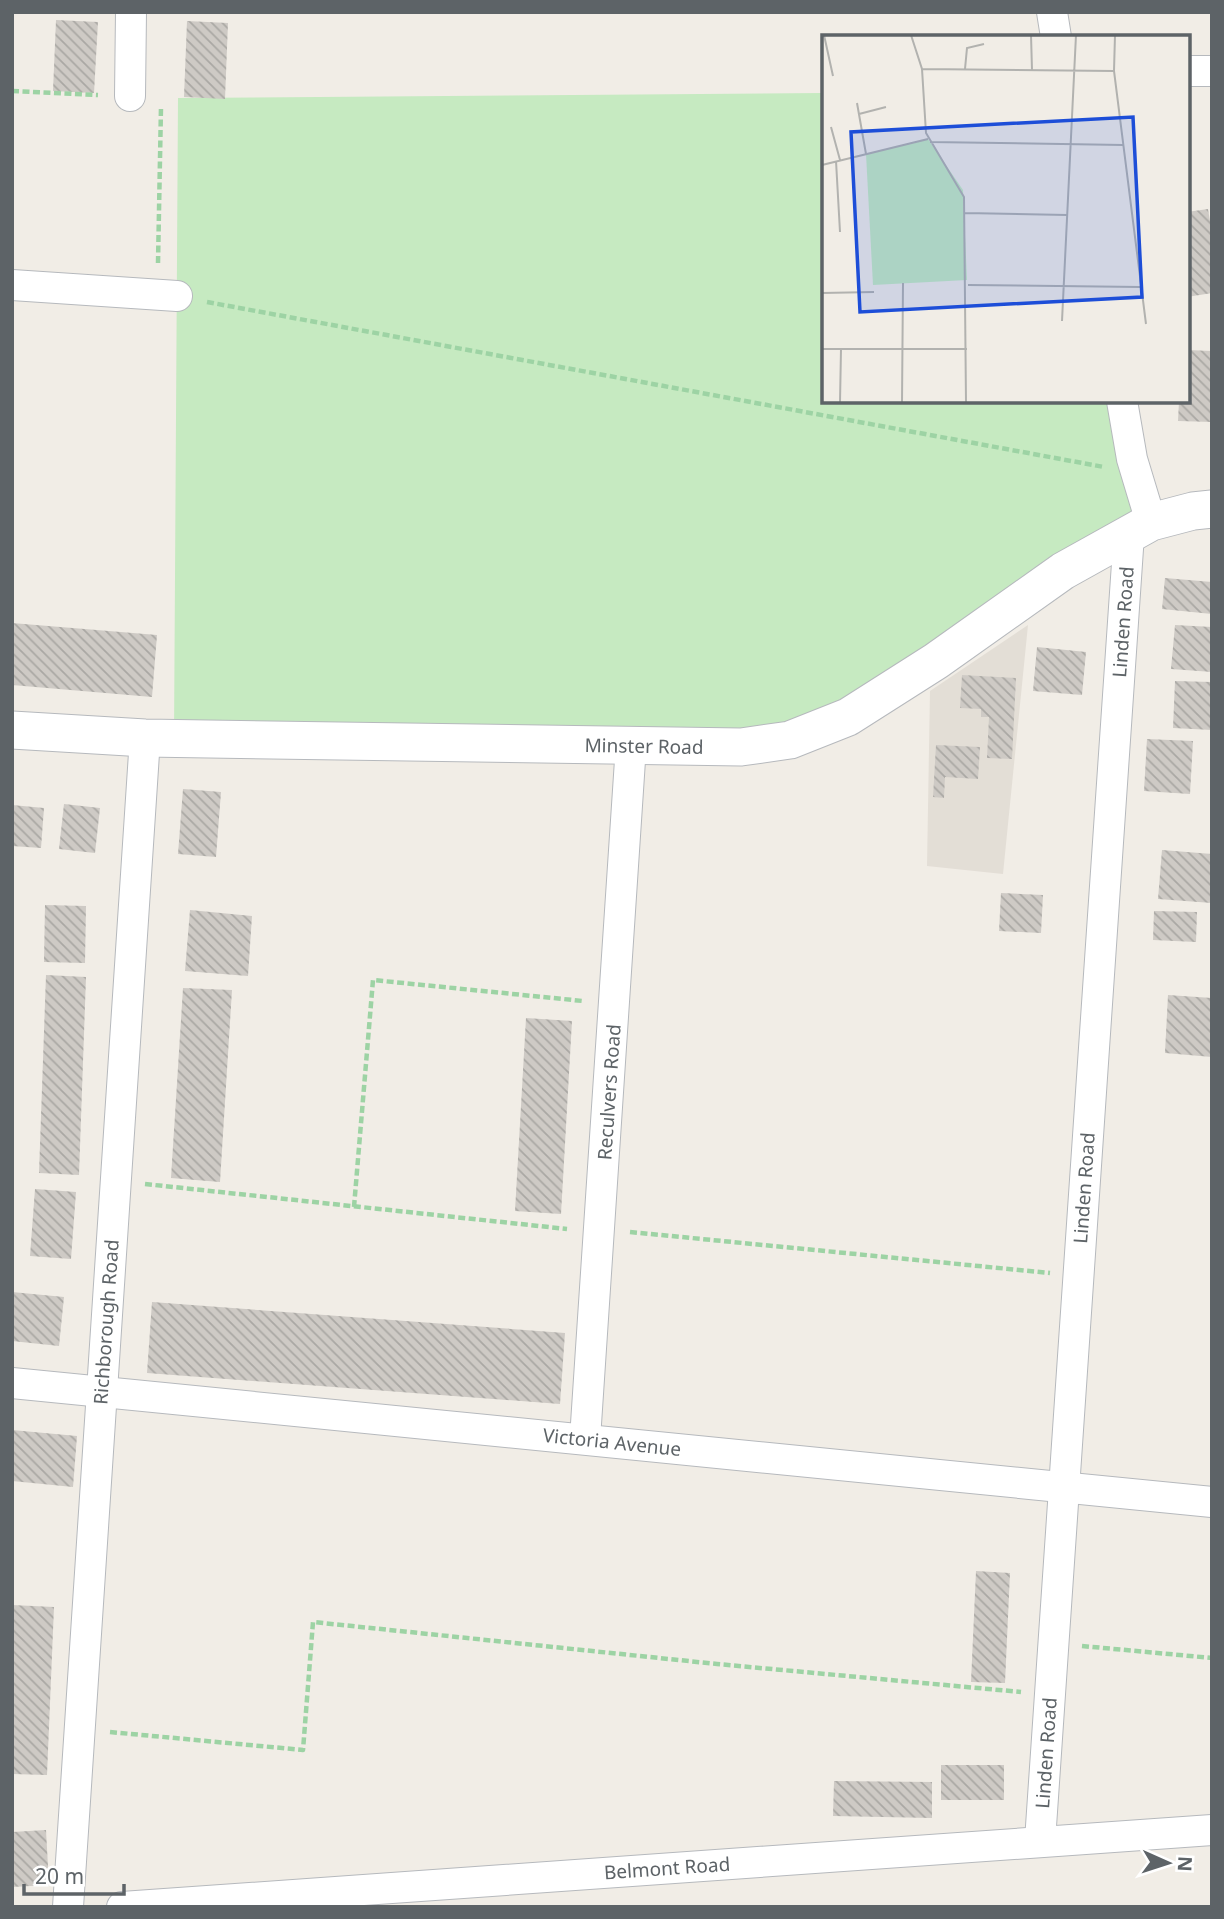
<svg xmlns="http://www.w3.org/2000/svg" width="1224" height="1919" font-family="'Noto Sans',sans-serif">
<defs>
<pattern id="building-back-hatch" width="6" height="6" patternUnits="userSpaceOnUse" patternTransform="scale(1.75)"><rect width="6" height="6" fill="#cecac5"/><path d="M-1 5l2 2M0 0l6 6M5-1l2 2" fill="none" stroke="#aaa8a4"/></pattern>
</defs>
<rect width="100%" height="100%" fill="#f1ede6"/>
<!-- education -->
<path fill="#e3ded6" d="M1028,625L1003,874L927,866L930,691Z"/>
<!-- park -->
<path fill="#c6eac1" d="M823,93V401H1122L1151,522L821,729L174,737L178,98Z"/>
<!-- building -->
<g fill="url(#building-back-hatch)">
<path d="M56,20L98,22L94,93L53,91Z"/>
<path d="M187,21L228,23L225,99L184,97Z"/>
<path d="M1208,209L1212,233V293L1187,297V212Z"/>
<path d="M1187,350L1212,351V422L1178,421L1179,401H1187Z"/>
<path d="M1165,578L1212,582V614L1162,609Z"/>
<path d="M12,623L157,635L152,697L12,685Z"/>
<path d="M1175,625L1212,627V672L1171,669Z"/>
<path d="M1037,647L1086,652L1082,695L1033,691Z"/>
<path d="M962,675L1016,678L1012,759L987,758L989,717H981V709L960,708Z"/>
<path d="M1175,681L1212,682V730L1173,728Z"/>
<path d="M1147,739L1193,741L1190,794L1144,791Z"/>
<path d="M936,745L980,747L978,779L945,777L944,798L933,797Z"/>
<path d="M183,789L221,792L216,857L178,854Z"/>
<path d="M64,804L100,808L95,853L59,849Z"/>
<path d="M12,805L44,808L41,848L12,846Z"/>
<path d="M1162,850L1212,854V903L1158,899Z"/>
<path d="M1001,893L1043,895L1041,933L999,931Z"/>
<path d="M45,905L86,906L85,963L44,962Z"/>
<path d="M190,910L252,916L248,976L185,971Z"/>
<path d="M1154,911L1197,912L1196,942L1153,940Z"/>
<path d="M46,975L86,977L79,1175L39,1173Z"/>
<path d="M183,988L232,990L220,1182L171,1178Z"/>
<path d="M1168,995L1212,998V1057L1165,1053Z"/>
<path d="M526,1018L572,1021L561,1214L515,1211Z"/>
<path d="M35,1189L76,1192L71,1259L30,1256Z"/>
<path d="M12,1292L64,1297L59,1346L12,1341Z"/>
<path d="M152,1302L565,1333L560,1404L147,1373Z"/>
<path d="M12,1430L77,1436L73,1487L12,1481Z"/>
<path d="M976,1571L1010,1573L1005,1683L971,1682Z"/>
<path d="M12,1605L54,1607L47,1775L12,1774Z"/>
<rect x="941" y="1765" width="63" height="35"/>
<path d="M834,1781L932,1782V1818L833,1816Z"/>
<path d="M46,1830L49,1885L12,1887V1832Z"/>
</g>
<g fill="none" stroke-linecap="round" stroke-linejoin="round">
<!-- minor casing -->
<g stroke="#b6b9bd" stroke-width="32">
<g id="minor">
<path d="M1052,12L1056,37"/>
<path d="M1187,71H1212"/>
<path d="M130,96L131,12"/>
<path d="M12,285L177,296"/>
<path d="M1122,401L1132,459L1151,522"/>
<path d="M12,1383L1212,1502"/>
<path d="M585,1439L631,745"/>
<path d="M1040,1841L1129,534"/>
<path d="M68,1907L145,738"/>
<path d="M122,1907L1212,1830"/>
</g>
</g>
<!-- tertiary casing -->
<g stroke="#b6b9bd" stroke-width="39">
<path id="tertiary" d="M12,730L145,738L741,747L790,740L848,717L936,661L1063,571L1151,522L1193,511L1212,509"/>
</g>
<!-- path -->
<g stroke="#9dd3a4" stroke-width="4.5" stroke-dasharray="7 3.5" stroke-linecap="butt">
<path d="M12,91L98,95"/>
<path d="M158,263L161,107"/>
<path d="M207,302L1104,467"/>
<path d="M145,1184L567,1229"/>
<path d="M354,1207L373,980L583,1001"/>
<path d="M630,1232L1050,1273"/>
<path d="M1082,1646L1212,1658"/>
<path d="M110,1732L303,1750L313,1622L717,1664L1021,1692"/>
</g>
<!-- minor -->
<use href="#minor" stroke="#fff" stroke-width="30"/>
<!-- tertiary -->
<use href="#tertiary" stroke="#fff" stroke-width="37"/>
</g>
<g text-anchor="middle" stroke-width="6" stroke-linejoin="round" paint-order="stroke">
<!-- street labels -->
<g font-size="19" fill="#5d6367" stroke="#fff">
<text transform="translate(1123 622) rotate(-86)" y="7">Linden Road</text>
<text transform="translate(644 746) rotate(1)" y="7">Minster Road</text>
<text transform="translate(609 1092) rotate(-86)" y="7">Reculvers Road</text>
<text transform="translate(1084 1188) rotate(-86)" y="7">Linden Road</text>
<text transform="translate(106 1322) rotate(-86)" y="7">Richborough Road</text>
<text transform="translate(612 1442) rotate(6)" y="7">Victoria Avenue</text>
<text transform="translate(1046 1753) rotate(-86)" y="7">Linden Road</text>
<text transform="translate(667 1868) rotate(-4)" y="7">Belmont Road</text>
</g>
</g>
<!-- overview -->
<g transform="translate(822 35)">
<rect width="368" height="368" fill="#f1ede6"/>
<path d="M106,104L141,155L145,245L51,250L44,119Z" fill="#c6eac1"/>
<path fill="none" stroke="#b2b2af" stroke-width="2" d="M2,0L11,41M89,0L100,34L104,98L142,162L144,367M209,0L210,35M293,0L292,36L324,289M100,34L292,36M143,34L145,13L162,9M35,68L44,119M37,79L64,72M9,92L18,125M108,107L301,110M14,126L18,197M0,130L106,104M143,178L245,180M146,250L318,252M0,258L52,257M240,286L254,0M0,314H145M18,367L19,314M80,367L81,248"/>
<path fill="#1d4ed8" fill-opacity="0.15" stroke="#1d4ed8" stroke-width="3.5" d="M311,82L320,262L38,277L29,97Z"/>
<rect width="368" height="368" fill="none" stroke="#5d6367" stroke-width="3.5"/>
</g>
<!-- border -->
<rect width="1224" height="1919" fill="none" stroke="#5d6367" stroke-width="28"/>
<!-- north arrow -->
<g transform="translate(1168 1863) rotate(93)" stroke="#ffffff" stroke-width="5" paint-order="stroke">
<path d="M0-5L12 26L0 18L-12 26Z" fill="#5d6367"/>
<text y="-10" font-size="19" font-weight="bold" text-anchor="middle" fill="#5d6367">N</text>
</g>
<!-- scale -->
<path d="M24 1884v10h100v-10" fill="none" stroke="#5d6367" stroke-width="3.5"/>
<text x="35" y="1884" font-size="21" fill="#5d6367" stroke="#ffffff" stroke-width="5" paint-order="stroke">20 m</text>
</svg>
